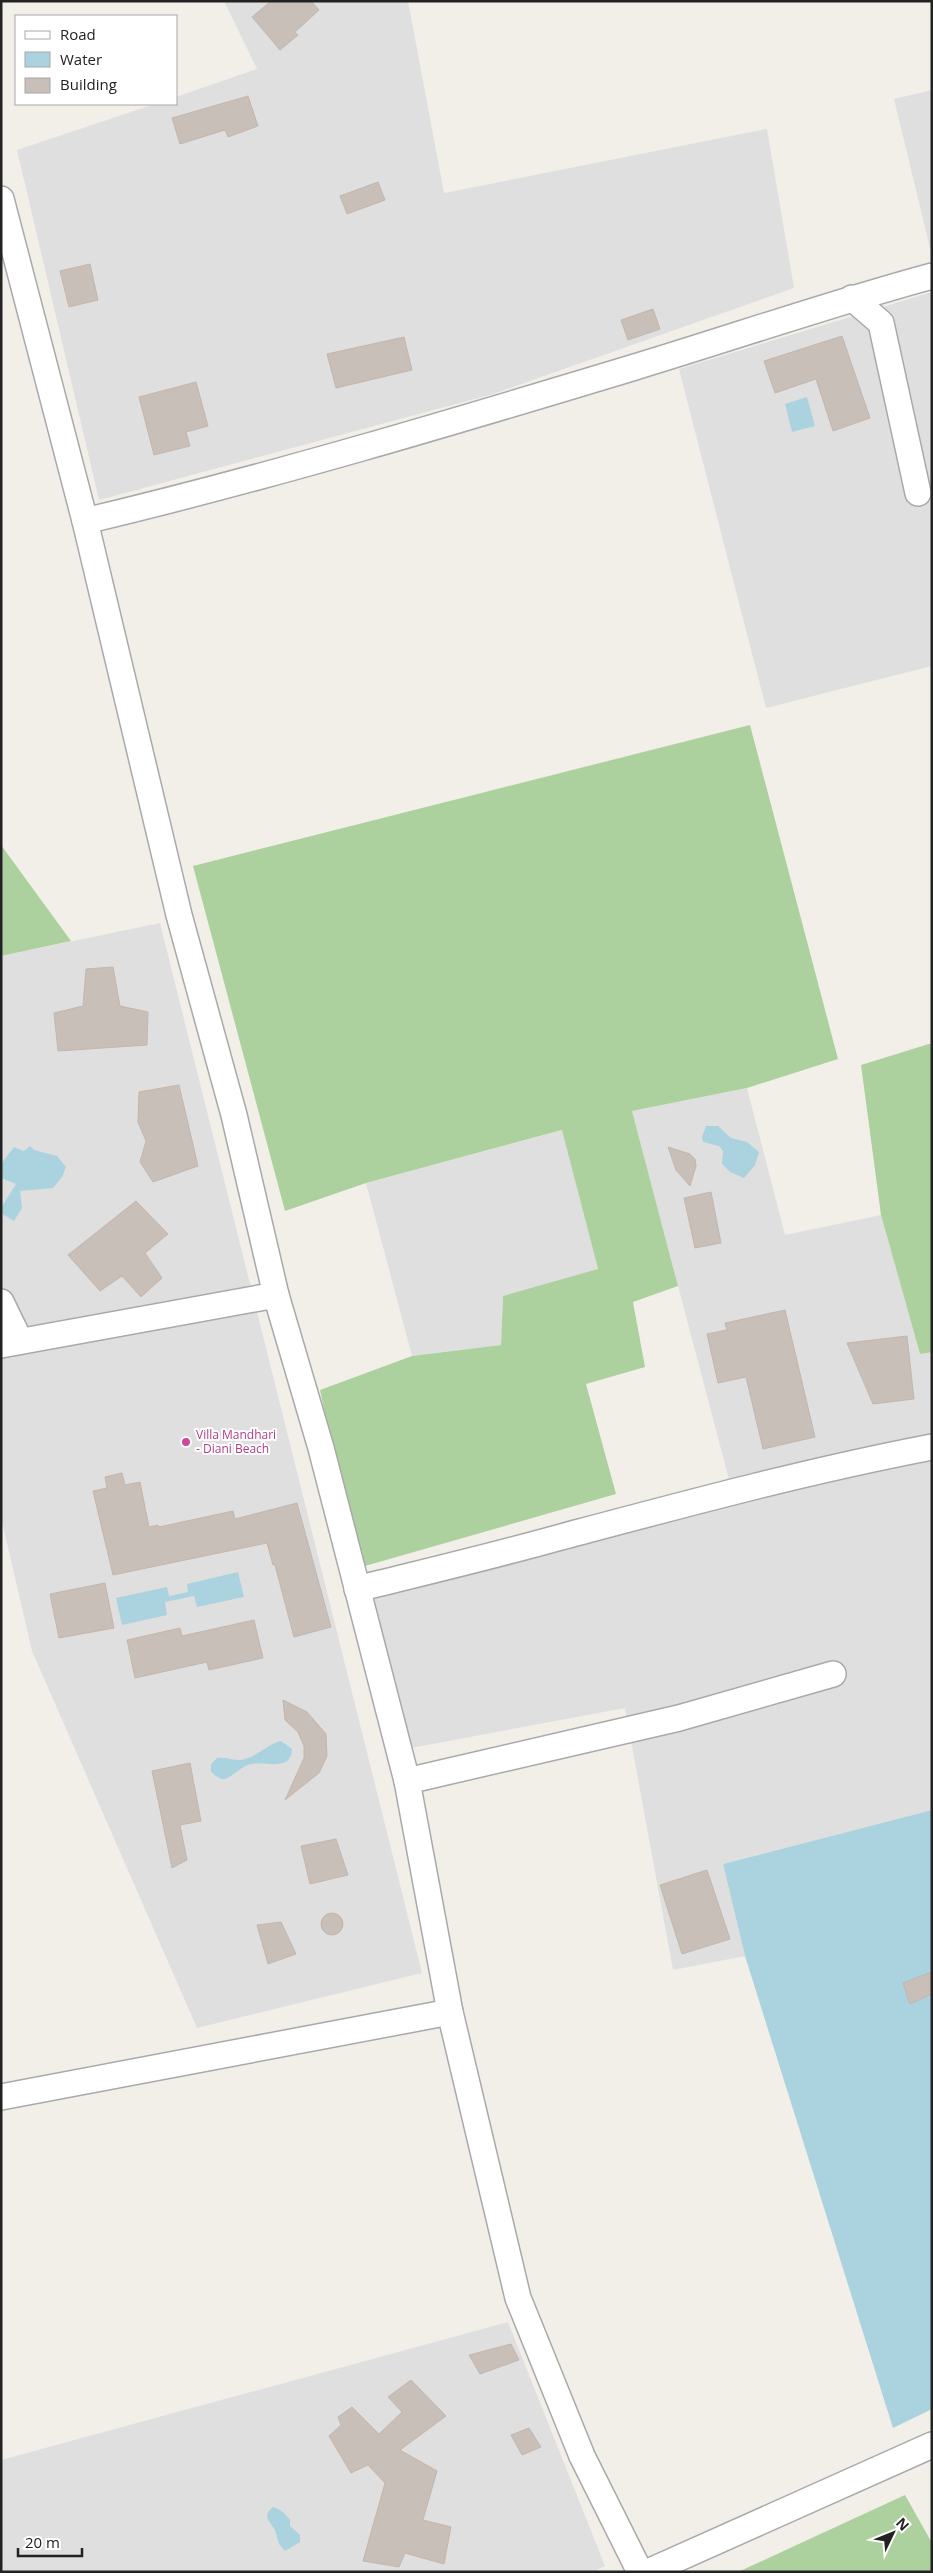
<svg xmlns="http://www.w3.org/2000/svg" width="933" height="2573" font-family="'Open Sans',sans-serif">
<rect width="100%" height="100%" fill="#f2efe9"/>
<!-- residential -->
<g fill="#e0dfdf">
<path d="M224,1H408L444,193L767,129L794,288L493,394L99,500L17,150L155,104H176V97L257,69Z"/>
<path d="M932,90V256L894,99Z"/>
<path d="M932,292V666L766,708L679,369Z"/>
<path d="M160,923L422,1973L197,2028L32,1651L1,1517V956Z"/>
<path d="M747,1088L785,1235L881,1215L920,1354L932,1352V1810L723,1864L745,1956L673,1970L625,1708L411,1748L372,1591L731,1487L632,1111Z"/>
<path d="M563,1130L598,1270L503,1296L501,1345L412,1356L366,1183Z"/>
<path d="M508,2322L605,2566L592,2572H1V2460Z"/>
</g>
<!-- forest -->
<g fill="#add19e">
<path d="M750,725L838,1059L747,1088L632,1111L678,1286L633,1302L645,1367L586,1384L616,1494L358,1568L320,1390L412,1356L501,1345L503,1296L598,1269L562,1130L366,1183L285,1211L193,866Z"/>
<path d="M1,845L71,941L1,956Z"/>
<path d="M932,1043V1352L920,1354L881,1215L861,1065Z"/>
<path d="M905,2495L932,2543V2572H738Z"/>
</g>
<!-- water -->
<g fill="#aad3df">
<path d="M807,397L815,426L792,432L785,404Z"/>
<path d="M706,1126H718L731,1138L747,1142L759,1152L755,1165L744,1178L730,1172L722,1164L723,1151L719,1146L703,1142L702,1137Z"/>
<path d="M30,1146L34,1150L57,1156L66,1167L62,1177L53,1188L20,1191L22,1208L14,1221L1,1213V1208L16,1184L1,1178V1164L14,1147L24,1151Z"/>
<path d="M238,1572L244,1597L197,1607L194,1596L165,1602L167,1615L122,1625L116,1598L167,1587L169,1596L188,1592L187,1584Z"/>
<path d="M281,1741L292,1749C291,1774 263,1759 248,1765C240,1768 233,1776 225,1779C220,1780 215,1775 211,1772V1764L217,1758C226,1757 236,1762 245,1759C259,1755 268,1744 281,1741Z"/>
<path d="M932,1810V2409L893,2428L745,1956L723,1864Z"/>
<path d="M273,2507C281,2509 285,2514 290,2520V2526L300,2535V2542L285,2551L279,2544L275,2530L267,2518L268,2512Z"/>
</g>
<!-- building -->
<g fill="#c7bfb8" stroke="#c4b6ab">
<path d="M271,1H311L319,10L295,32L298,35L280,50L252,17Z"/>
<path d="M248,96L258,126L228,137L225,130L180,144L172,118Z"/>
<path d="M378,182L385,200L347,214L340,196Z"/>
<path d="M90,264L98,300L69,307L60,271Z"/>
<path d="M653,309L660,329L628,340L621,320Z"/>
<path d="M842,336L870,418L833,431L816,379L775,393L764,361Z"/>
<path d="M404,337L412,370L336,388L327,354Z"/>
<path d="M196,382L208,426L186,432L190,446L154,455L139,397Z"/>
<path d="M113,967L120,1006L148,1012L147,1045L58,1051L54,1013L83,1006L86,969Z"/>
<path d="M179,1085L198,1166L153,1182L140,1162L146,1141L138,1122L139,1092Z"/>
<path d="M668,1147L690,1154L695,1159L696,1166L690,1186L676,1170Z"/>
<path d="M711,1192L721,1243L695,1248L684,1198Z"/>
<path d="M136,1201L168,1234L145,1253L162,1278L141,1297L122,1276L100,1291L68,1255Z"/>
<path d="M785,1310L815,1437L763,1449L746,1377L718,1383L707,1334L727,1330L725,1323Z"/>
<path d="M907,1336L914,1399L873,1404L847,1343Z"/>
<path d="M122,1473L125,1485L140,1482L149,1527L158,1525L159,1527L233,1511L235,1519L297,1503L331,1627L294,1637L275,1565H273L267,1543L113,1575L93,1491L107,1488L105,1477Z"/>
<path d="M105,1583L114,1628L59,1638L50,1594Z"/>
<path d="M254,1620L263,1658L209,1670L207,1662L135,1678L127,1640L180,1628L182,1636Z"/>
<path d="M283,1700L307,1712L326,1734L327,1756L319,1773L285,1800L304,1758V1746L298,1732L285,1720Z"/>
<path d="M190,1763L201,1821L180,1825L187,1860L172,1868L152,1771Z"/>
<path d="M336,1839L348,1875L310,1884L301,1846Z"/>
<path d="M707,1870L730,1939L682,1954L660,1885Z"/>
<circle cx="332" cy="1924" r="11"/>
<path d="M281,1922L296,1954L268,1964L257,1925Z"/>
<path d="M932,1972V1994L910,2004L903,1983Z"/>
<path d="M511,2344L519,2360L480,2374L469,2355Z"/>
<path d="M411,2380L446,2416L400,2450L437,2471L423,2520L451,2527L444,2564L405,2553L399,2567L363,2561L385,2483L368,2465L351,2473L329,2436L341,2425L338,2417L352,2407L379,2434L402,2412L388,2397Z"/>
<path d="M529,2428L541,2447L522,2455L511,2435Z"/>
</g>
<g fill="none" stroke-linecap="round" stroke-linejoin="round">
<!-- minor casing -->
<g stroke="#a9a9a9" stroke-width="28">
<g id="minor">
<path d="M1,199L85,521L179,915L234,1115L276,1295L321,1448L407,1781L450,2012L518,2298L582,2456L640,2572"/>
<path d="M852,298L881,323L918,493"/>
<path d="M85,521C270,477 453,422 635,367C734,337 832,303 932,276"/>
<path d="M1,1302L20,1341"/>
<path d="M1,1345L276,1295"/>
<path d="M357,1589C425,1572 493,1556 561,1537C685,1504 807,1471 932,1447"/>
<path d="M407,1781L679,1718L833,1674"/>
<path d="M1,2097L450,2012"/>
<path d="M648,2572L932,2445"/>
</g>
</g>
<!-- minor -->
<use href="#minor" stroke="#fff" stroke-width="25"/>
</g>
<!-- markers -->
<circle fill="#d1479c" stroke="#fff" stroke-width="2" cx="186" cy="1442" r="5"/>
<g text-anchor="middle" stroke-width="4" stroke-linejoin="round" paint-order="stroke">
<!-- hotel labels -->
<g font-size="12" fill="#b23c85" stroke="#fff" text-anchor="start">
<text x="196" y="1439">Villa Mandhari<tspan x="196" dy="14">- Diani Beach</tspan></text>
</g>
</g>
<!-- border -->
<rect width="933" height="2573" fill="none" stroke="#222222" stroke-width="5"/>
<!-- legend -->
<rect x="15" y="15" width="162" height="90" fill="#ffffff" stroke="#a7a7a7"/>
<rect x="25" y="31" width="25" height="8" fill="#ffffff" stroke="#a7a7a7"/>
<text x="60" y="40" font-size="15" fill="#222222">Road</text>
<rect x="25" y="52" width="25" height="15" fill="#aad3df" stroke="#a7a7a7"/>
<text x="60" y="65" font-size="15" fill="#222222">Water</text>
<rect x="25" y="78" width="25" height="15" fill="#c7bfb8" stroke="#a7a7a7"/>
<text x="60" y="90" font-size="15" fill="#222222">Building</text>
<!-- north arrow -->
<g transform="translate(893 2533) rotate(47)" stroke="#ffffff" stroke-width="4" paint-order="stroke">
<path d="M0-4L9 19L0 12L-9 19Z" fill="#222222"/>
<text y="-8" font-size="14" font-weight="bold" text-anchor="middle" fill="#222222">N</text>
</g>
<!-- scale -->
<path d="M18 2548v8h64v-8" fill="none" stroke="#222222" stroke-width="2.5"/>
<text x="25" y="2548" font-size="15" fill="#222222" stroke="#ffffff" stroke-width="4" paint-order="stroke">20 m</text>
</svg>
